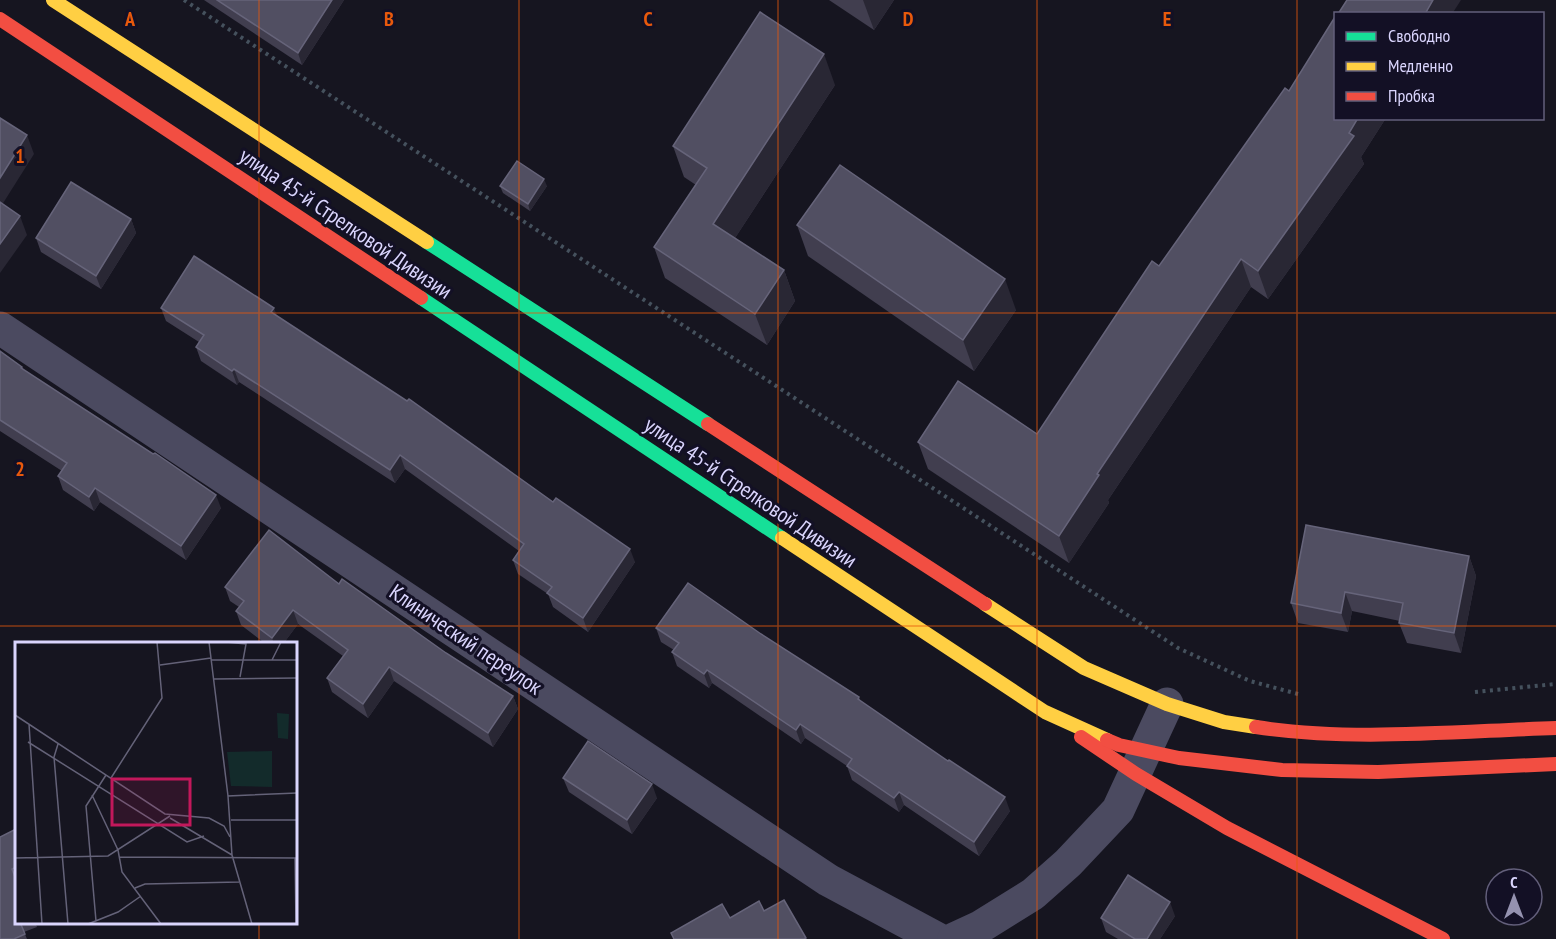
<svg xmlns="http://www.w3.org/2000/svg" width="1556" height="939" font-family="'PT Sans Narrow',sans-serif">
<rect width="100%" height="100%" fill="#161520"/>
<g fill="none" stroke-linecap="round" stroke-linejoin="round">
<!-- path -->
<g stroke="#45515d" stroke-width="4" stroke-dasharray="3 4.5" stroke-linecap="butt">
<path d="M184,0L1178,648L1250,681L1298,694"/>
<path d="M1475,692L1556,684"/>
</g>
<!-- street -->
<g stroke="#4b4a60" stroke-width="33">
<path d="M0,328L828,880L938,939"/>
<path d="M954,939L980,927L1033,894L1068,863L1118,810L1167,704"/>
</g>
<!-- fast -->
<g stroke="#16e098" stroke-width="14">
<path d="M427,242L708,424"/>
<path d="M421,298L782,538"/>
</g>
<!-- slow -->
<g stroke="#ffcf43" stroke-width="14">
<path d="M53,0L427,242"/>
<path d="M782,538L1045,712L1107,740"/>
<path d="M985,604L1084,668L1167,704L1224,722L1256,727"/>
</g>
<!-- jam -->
<g stroke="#f24e42" stroke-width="14">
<path d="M0,19L421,298"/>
<path d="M708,424L985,604"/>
<path d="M1256,727C1350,742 1460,731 1556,728"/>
<path d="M1081,737L1136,774L1227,828L1443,939"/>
<path d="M1107,740L1119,745L1179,758L1282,770L1378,772L1556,764"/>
</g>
</g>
<!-- wall -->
<g fill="#413e4f">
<path d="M204,0H344L302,65Z"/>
<path d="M829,0H894L874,30Z"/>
<path d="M835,85L735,238L784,270L795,301L767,345L665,278L654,247L696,185L684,177L673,146Z"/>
<path d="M1335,118H1386L1361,157L1364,164L1268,299L1251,287L1108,500L1109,503L1069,563L928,469L918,442L1037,434L1159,266Z"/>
<path d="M500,186H547L530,211L503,193Z"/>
<path d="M131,219L136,233L101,289L41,252L36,238Z"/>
<path d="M797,225L1016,310L974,371L808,256Z"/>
<path d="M161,308L277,316L635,562L588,632L553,607L548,594L518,574L513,560L519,551L405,469L395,483L239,382L237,385L201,361L196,347L199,342L166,321Z"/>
<path d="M0,351L22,367L24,370L221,508L186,560L100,502L94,511L63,490L58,476L62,471L0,431Z"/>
<path d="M1469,556L1476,576L1461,653L1407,643L1399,623L1400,621L1352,611L1348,632L1298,623L1291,603Z"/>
<path d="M339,584L513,696L518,709L493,747L394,681L368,718L332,692L327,678L343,656L298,624L283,644H266L241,625L236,611L239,607L230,601L225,587Z"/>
<path d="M656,628L761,634L859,697L861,702L1010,811L979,856L904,805L899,812L852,780L847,766L805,738L801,744L712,683L709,688L677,666L672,652L674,650L661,642Z"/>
<path d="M563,778L657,798L632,834L569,792Z"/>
<path d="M16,829V922H35L37,927L24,932L27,939H0Z"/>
<path d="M1175,916L1160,939H1118L1106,932L1101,918Z"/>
</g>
<!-- shaded-wall -->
<g fill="#292734">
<path d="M332,0H344L302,65L298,53Z"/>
<path d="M863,0H894L874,30Z"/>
<path d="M1433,0H1461L1452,14H1425Z"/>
<path d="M824,54L835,85L724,255L713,224Z"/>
<path d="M1358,118H1386L1361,157L1364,164L1268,299L1258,271Z"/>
<path d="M27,135L34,154L0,208V178Z"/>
<path d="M544,179L547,186L530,211L528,204Z"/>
<path d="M20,216L27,235L0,273V244Z"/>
<path d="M131,219L136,233L101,289L96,276Z"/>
<path d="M1241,259L1251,287L1108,500L1109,503L1069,563L1059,536L1097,474Z"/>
<path d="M784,270L795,301L767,345L755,314Z"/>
<path d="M1005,279L1016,310L974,371L963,340Z"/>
<path d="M274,308L279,321L271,312Z"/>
<path d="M234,369L239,382L237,385L232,371Z"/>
<path d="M400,455L405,469L395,483L390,470Z"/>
<path d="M95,488L100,502L94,511L89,497Z"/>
<path d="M216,495L221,508L186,560L181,546Z"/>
<path d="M630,549L635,562L588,632L583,618Z"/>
<path d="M1469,556L1476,576L1461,653L1454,633Z"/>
<path d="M1345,592L1352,611L1348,632L1341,613Z"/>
<path d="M293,610L298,624L283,644H274L272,638Z"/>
<path d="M389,667L394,681L368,718L363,704Z"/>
<path d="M707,670L712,683L709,688L704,674Z"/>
<path d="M513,696L518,709L493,747L488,733Z"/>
<path d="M800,724L805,738L801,744L796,730Z"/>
<path d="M652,784L657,798L632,834L627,820Z"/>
<path d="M899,792L904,805L899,812L894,798Z"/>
<path d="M1005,797L1010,811L979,856L974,842Z"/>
<path d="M1170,902L1175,916L1160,939H1147Z"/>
</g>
<!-- building -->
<g fill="#514f62" stroke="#66647a" stroke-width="1.5">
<path d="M217,0H332L298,53Z"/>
<path d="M1347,0H1433L1425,14H1338Z"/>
<path d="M760,12L824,54L713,224L784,270L755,314L654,247L707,168L673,146Z"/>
<path d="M1335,17V118H1358L1349,133L1354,136L1258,271L1241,259L1097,474L1099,475L1059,536L918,442L958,381L1037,434L1152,261L1159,266L1285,88L1289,91Z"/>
<path d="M0,118L27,135L0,178Z"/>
<path d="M517,161L544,179L528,204L500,186Z"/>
<path d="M840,165L1005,279L963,340L797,225Z"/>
<path d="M71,182L131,219L96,276L36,238Z"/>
<path d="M0,202L20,216L0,244Z"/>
<path d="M194,256L274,308L271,312L407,401L409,399L553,502L556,498L630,549L583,618L547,593L552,587L513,560L524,544L400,455L390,470L234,369L232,371L196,347L204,335L161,308Z"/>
<path d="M0,351L22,367L21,368L153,454L155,453L216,495L181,546L95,488L89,497L58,476L67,463L0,420Z"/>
<path d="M1306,525L1469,556L1454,633L1399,623L1403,603L1345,592L1341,613L1291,603Z"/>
<path d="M269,530L339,584L342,579L446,653L513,696L488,733L389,667L363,704L327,678L348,650L293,610L272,638L236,611L244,601L225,587Z"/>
<path d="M688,583L761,634L859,697L858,699L948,761L949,760L1005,797L974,842L899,792L894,798L847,766L852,759L800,724L796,730L707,670L704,674L672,652L679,643L656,628Z"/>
<path d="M588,741L652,784L627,820L563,778Z"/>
<path d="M16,829V867L12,869L16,880V922H20L25,934L14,939H0V837Z"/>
<path d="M1128,875L1170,902L1147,939H1135L1101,918Z"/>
<path d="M784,900L806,938L804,939H674L671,933L722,904L730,918L759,901L764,911Z"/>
</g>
<!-- grid -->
<path fill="none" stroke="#e8590c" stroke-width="1.5" stroke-opacity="0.55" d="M259,0V644M519,0V939M778,0V939M1037,0V939M1297,0V939M0,313H1556M0,626H1556M259,922V939"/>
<g text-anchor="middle" stroke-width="6" stroke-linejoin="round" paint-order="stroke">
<!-- street labels -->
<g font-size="22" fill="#dad5fd" stroke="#131025">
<text transform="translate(346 223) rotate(34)" y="8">улица 45-й Стрелковой Дивизии</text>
<text transform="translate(751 492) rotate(34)" y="8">улица 45-й Стрелковой Дивизии</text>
<text transform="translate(466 639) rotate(34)" y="8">Клинический переулок</text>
</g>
</g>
<!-- overview -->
<g transform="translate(15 642)">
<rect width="282" height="282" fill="#161520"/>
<path d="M262,71L274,72L273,97L263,96Z" fill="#132b2b"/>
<path d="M257,109V145L216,144L212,110Z" fill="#132b2b"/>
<path fill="none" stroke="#646278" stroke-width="1.5" d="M194,0L213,154M211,0L231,2L225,35M196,18H282M257,18L266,0M145,23L196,16M199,37L282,36M0,73L150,172L194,176L209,184L215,195M14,82L27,282M13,100L172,200L189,194M43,102L39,115L53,282M96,136L147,56L142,0M77,153L103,208L107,230L146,282M155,176L217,213M216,178H282M104,215L282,216M0,216L93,214L155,174M280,216L281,282M120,246L130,242L224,240M81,279L71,164L91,133M73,282L103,270L126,254M237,282L217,213L213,154L282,151"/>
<path fill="#c2185b" fill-opacity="0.15" stroke="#c2185b" stroke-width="3" d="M97,137H175V183H97Z"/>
<rect width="282" height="282" fill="none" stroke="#dad5fd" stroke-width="3"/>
</g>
<g font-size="20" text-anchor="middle" font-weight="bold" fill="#e8590c" stroke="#131025" stroke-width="6" stroke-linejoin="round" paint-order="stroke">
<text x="130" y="26">A</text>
<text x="389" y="26">B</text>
<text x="648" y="26">C</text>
<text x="908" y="26">D</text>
<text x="1167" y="26">E</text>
<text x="20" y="163">1</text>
<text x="20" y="476">2</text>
</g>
<!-- legend -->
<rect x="1334" y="12" width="210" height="108" fill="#131025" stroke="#635f7b" stroke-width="1.5"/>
<rect x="1346" y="32" width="30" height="9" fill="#16e098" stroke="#635f7b" stroke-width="1.5"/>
<text x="1388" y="42" font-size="18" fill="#dad5fd">Свободно</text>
<rect x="1346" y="62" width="30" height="9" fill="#ffcf43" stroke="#635f7b" stroke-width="1.5"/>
<text x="1388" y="72" font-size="18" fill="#dad5fd">Медленно</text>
<rect x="1346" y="92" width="30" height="9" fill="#f24e42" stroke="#635f7b" stroke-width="1.5"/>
<text x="1388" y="102" font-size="18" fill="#dad5fd">Пробка</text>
<!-- north arrow -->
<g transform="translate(1514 897)"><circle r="28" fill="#131025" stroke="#635f7b" stroke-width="1.5"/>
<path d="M0-4.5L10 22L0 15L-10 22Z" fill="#9592b0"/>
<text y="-9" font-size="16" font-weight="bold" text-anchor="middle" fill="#dad5fd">С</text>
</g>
</svg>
